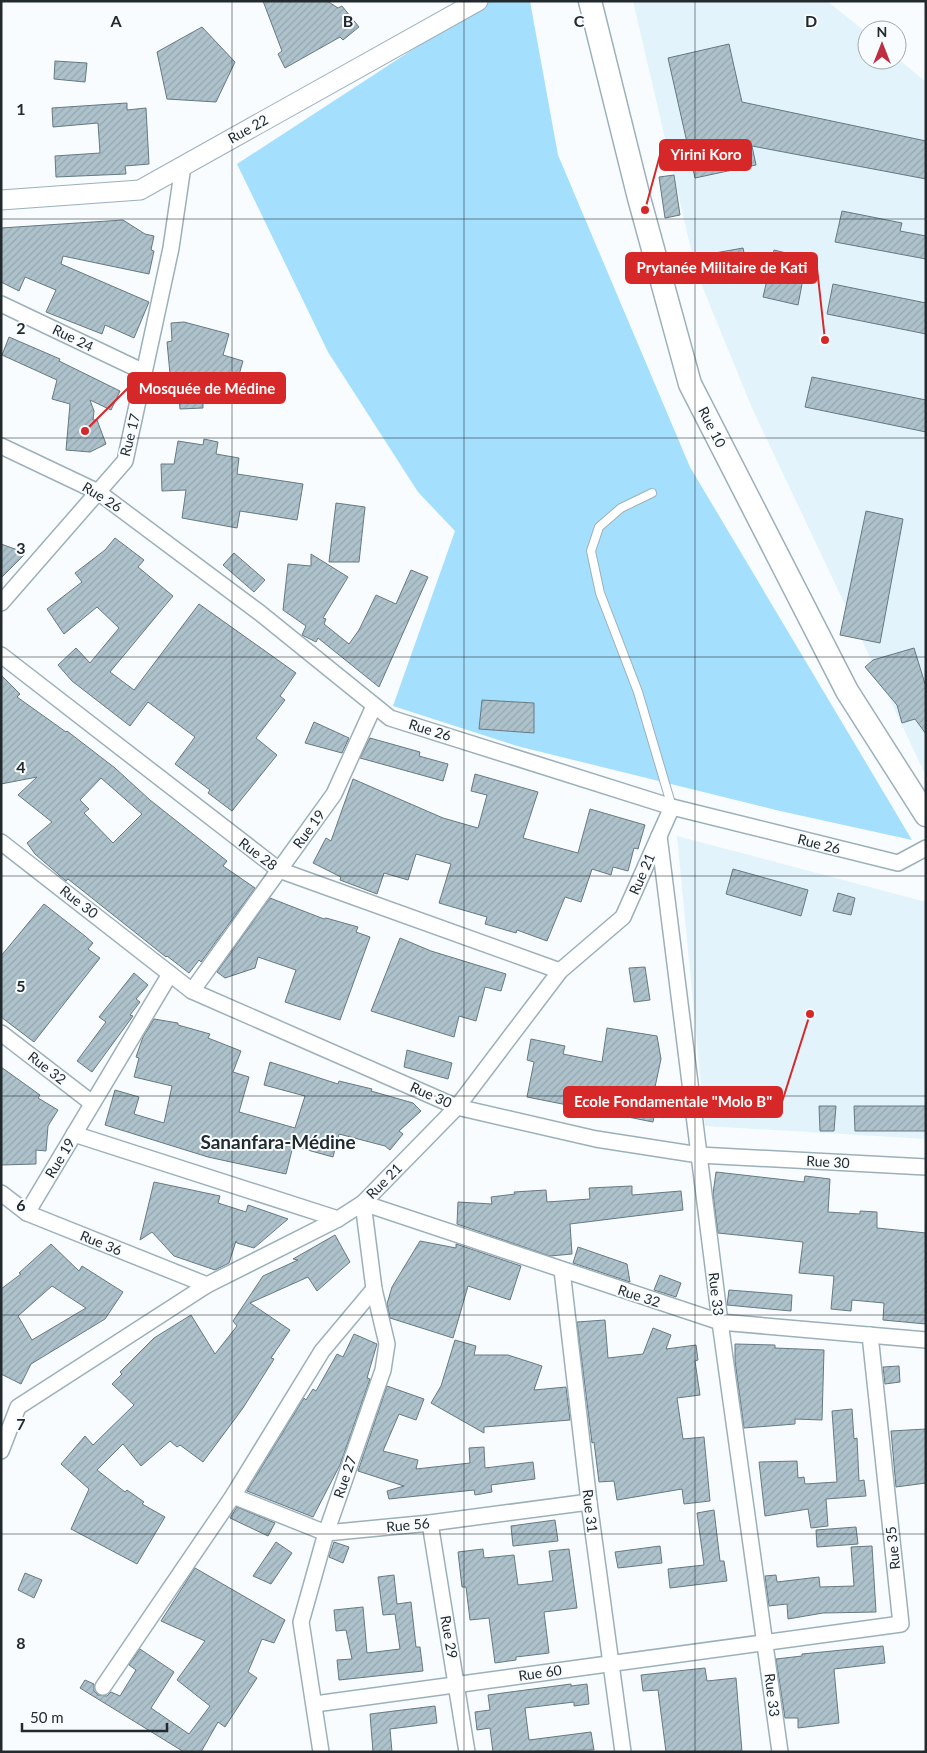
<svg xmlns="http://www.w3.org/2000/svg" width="927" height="1753" font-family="Lato,sans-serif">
<defs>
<pattern id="building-hatch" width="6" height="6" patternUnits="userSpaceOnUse" patternTransform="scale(1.25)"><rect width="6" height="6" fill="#aec2cc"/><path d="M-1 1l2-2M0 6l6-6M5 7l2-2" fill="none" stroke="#95a7b0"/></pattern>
</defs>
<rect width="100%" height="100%" fill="#f8fcfe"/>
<!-- built -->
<g fill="#e2f3fc">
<path d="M633,1H827L867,33V60H897V58L926,82V776L752,408L696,271Z"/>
<path d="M677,836L926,902V1139L705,1126Z"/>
</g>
<!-- park -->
<path fill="#a4e0fd" d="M487,1H530L558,155L690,467L912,840L780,811L517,746L393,706L455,531L418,492L328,352L237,164Z"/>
<!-- building -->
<g fill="url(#building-hatch)" stroke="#667982" fill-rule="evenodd">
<path d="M263,1H327L338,8L342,6L359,27L343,40L340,37L285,68L278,54L282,51Z"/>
<path d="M202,27L235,62L216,102L167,99L157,52Z"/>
<path d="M729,44L742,102L926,141V179L752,146L756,165L695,178L668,58Z"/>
<path d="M55,61L87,63L85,82L54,79Z"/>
<path d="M127,103V110L146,108L149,164L125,166L126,174L56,177L55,156L100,153L98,123L53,127L52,108Z"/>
<path d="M674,175L680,215L665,218L659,177Z"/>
<path d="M842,211L902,223L900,231L926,236V259L835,242Z"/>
<path d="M123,220L145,234L154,236L151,250L154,251L149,274L63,256L61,264L149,302L134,338L105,325L102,334L46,312L56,290L25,277L19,291L1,282V228Z"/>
<path d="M743,248L747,266L702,274L698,256Z"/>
<path d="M774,250L807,258L798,305L763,297Z"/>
<path d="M833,284L926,303V334L827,314Z"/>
<path d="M184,322L229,334L223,355L243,361L236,385L218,380L219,401L203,403V408L180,409L177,374H170L167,342L172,341L171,323Z"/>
<path d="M9,337L60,359L59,361L120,391L111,410L90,400L94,411L93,420H97L106,444L90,452L66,450L70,404L52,399L57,380L2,355Z"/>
<path d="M812,377L926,400V432L805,407Z"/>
<path d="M204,439L218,442L216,454L239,458L237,474L303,484L297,520L240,511L237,528L182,518L186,490L162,491L161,464H174L178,441L203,445Z"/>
<path d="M336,503L365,507L359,562H329Z"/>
<path d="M866,511L903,519L880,643L840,635Z"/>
<path d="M115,538L144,560L138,567L173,596L110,672L134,690L199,604L296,673L280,696L285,700L256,738L277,755L232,811L208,793L210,790L175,764L195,737L148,702L130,726L72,681L58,665L76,648L90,663L119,628L97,607L64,634L47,609L82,582L75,573L105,550Z"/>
<path d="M1,544L26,553L1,578Z"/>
<path d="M234,553L265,580L254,592L223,565Z"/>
<path d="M311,554L348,577L323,618L326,619L324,624L349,644L359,630L376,595L396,604L411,570L428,577L379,687L318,638L316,642L302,635L306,626L283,610L288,564L311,566Z"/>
<path d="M914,648L926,687V734L915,719L902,723L897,705L865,667L873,660Z"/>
<path d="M1,675L20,694L17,697L66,732L67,731L115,768L150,800L227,861L223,866L255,888L201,962L199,960L189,973L167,956L166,957L68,879L66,881L35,854L27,843L52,822L18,795L37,777L1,784ZM101,778L142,814L113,843L84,813L89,809L80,800Z"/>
<path d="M482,700L534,703V733L479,729Z"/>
<path d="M314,722L349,738L342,753L305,743Z"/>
<path d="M370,738L420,752L419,756L448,764L443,781L360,758Z"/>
<path d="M475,774L538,792L523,838L578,853L590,809L645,825L638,849L634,848L628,871L613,867L611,875L592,869L581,902L565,897L547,941L517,930L516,933L485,924L487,917L439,903L451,864L416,854L408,880L384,873L377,894L340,880L341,877L313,863L326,838L331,841L353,779L443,818L478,828L487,795L471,791Z"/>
<path d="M733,869L808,890L801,916L726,894Z"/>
<path d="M838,893L855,898L851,915L833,911Z"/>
<path d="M270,898L324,919L326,918L358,927L356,932L370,937L340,1020L285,1002L296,970L258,957L255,968L225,978L217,972Z"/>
<path d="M44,904L85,936L93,943L88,949L100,958L34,1042L1,1017V956Z"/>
<path d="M400,938L431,951L506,974L501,991L485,987L476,1021L459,1016L454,1037L371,1011Z"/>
<path d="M645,967L650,1000L634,1002L629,968Z"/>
<path d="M134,973L148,985L136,999L140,1002L130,1015L133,1016L92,1072L77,1061L106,1022L99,1017Z"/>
<path d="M154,1019L178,1023V1025L210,1034L208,1038L241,1051L233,1072L249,1077L239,1112L295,1128L305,1096L264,1085L270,1062L338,1084L339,1081L372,1089L371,1091L413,1103L421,1111L399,1131L403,1134L390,1150L385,1146L339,1134L333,1157L293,1146L286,1174L208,1157L105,1125L115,1090L139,1097L134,1114L164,1123L172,1086L134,1077L139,1058L136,1057L143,1037Z"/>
<path d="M607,1028L657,1036L661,1059L652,1101L657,1102L653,1122L527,1097L534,1062L527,1060L531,1039L565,1046L563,1054L602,1062Z"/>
<path d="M407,1050L452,1063L448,1079L404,1067Z"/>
<path d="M1,1067L40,1095L38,1098L58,1110L48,1126L46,1151L36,1150V1164L1,1165Z"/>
<path d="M819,1106H836L834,1131H820Z"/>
<path d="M854,1106H926V1131H855Z"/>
<path d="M716,1172L804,1182L805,1176L830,1179L828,1212L860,1214V1211L877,1212V1228L926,1233V1324L883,1320L884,1303L852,1300L851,1311L831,1309L834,1276L799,1273L803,1242L718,1233L713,1194Z"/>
<path d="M154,1182L220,1196L218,1203L246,1212L248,1205L288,1219L254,1248L237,1243L236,1241L229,1263L215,1270L174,1256L152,1232L140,1240Z"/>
<path d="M632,1186V1195L681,1191L683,1210L570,1224L572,1254L550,1256L457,1224L458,1202L492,1204L491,1197L515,1194L514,1192L546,1190L547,1202L590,1199L589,1188Z"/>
<path d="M335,1235L350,1262L317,1291L308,1277L250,1303L290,1330L271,1358L274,1359L243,1408L203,1462L180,1445L177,1447L170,1441L141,1466L123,1444L97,1470L125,1492L127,1490L144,1502L142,1504L165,1517L137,1564L71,1529L89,1489L61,1464L85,1436L93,1445L134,1405L112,1384L122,1374L120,1372L154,1338L191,1315L215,1354L237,1326L233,1321L263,1276L298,1260L293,1259Z"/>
<path d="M420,1241L456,1248V1244L521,1266L510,1300L468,1286L453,1338L390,1318L387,1304L392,1287Z"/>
<path d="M51,1244L79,1271L82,1266L123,1292L105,1319L31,1364L21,1384L1,1374V1289L21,1274L19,1273ZM52,1286L86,1308L32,1340L18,1316Z"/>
<path d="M578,1247L627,1264L630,1282L573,1263Z"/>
<path d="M660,1275L681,1283L676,1297L654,1290Z"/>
<path d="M729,1290L792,1295L791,1311L727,1305Z"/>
<path d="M605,1320L608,1358L643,1354L653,1328L671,1335L666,1349L696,1345L698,1360L695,1361L700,1395L677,1398L683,1439L704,1437L710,1501L684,1504L682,1489L617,1500L614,1481L599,1482L594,1442L592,1443L577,1322Z"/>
<path d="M354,1334L377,1344L367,1378L370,1379L340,1465L313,1517L247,1491L304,1398L306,1400L313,1389L316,1391L337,1354L343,1357Z"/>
<path d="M455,1340L476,1346L474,1355H508L542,1366L534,1390L566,1387L570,1420L484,1427V1433L431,1403L441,1386Z"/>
<path d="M735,1344L775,1345V1348L824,1350L822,1420L795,1419V1424L744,1428L735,1361Z"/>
<path d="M899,1366L900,1382L885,1384L883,1367Z"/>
<path d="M387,1386L424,1399L416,1420L399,1414L383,1451L418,1460L416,1469L470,1463L469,1448L484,1447L485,1468L533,1462L535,1479L491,1485L492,1492L475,1495L474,1490L389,1499L387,1491L404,1486L358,1471Z"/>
<path d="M852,1409L854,1439L857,1438L859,1481L864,1480L866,1496L826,1499L828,1526L811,1528L808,1509L765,1516L759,1462L797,1461L798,1478L804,1477L805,1484L837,1482L832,1411Z"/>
<path d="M926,1429V1483L896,1487L891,1431Z"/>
<path d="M237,1507L275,1523L268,1536L230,1518Z"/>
<path d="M714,1510L720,1561H724L727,1581L670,1588L668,1569L704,1565L697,1513Z"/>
<path d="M555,1520L558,1541L513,1546L511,1526Z"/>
<path d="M856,1527L858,1544L817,1547L816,1530Z"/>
<path d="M276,1542L292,1553L271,1584L253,1576Z"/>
<path d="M334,1542L349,1547L343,1563L329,1557Z"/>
<path d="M660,1546L662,1563L618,1568L615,1552Z"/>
<path d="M872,1546L876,1612L823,1613L788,1619L787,1604L769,1606L765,1576L776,1575L777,1582L819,1577L820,1587L854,1586L851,1547Z"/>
<path d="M483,1549L484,1558L514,1555L518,1585L553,1581L549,1551L569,1549L577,1608L544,1612L549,1653L516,1657V1660L495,1663L489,1618L470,1620L466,1587H462L458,1552Z"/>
<path d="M195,1568L285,1620L274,1643L262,1639L248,1672L257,1678L225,1727L218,1722L201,1752H184L80,1688L85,1680L94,1684V1691L98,1695L107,1696L111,1692L120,1696L136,1670L129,1665L140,1649L174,1672L151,1708L189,1734L210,1706L177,1680L205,1641L161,1621Z"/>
<path d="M25,1573L42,1580L34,1598L18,1590Z"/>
<path d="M394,1575L397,1604L411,1602L416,1647H420L423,1671L339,1680L337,1660L352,1659L346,1630L336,1631L334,1610L363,1607L367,1653L400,1649L395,1614L383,1615L378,1577Z"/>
<path d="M883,1646L885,1663L834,1669L839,1723L798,1728V1718H785L776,1659L802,1656V1654Z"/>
<path d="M705,1668L707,1681L736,1678L742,1752H666L658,1690L643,1691L641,1675Z"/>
<path d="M571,1684V1686L587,1684L589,1704L574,1706V1702L525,1708L529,1740L591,1732L594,1750L493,1752L490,1728L477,1730L475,1712L490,1710L488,1695Z"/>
<path d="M435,1706L437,1723L390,1729L392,1752H373L370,1714Z"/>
</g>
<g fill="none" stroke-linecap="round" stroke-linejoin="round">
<!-- service casing -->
<g stroke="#9cb0ba" stroke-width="10">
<path id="service" d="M652,493L621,508L599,527L591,551L600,593L638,692L672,807"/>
</g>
<!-- minor casing -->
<g stroke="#9cb0ba" stroke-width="18">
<g id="minor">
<path d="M1,304L144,372"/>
<path d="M1,446L98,492L260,613L390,718L672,807L898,863L926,848"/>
<path d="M1,603L125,461L171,248L183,166"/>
<path d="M1,655L279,870L560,971"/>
<path d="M659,836L720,1322L780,1752"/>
<path d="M1,842L192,991L457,1107L596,1139L699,1155L926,1167"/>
<path d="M192,991L334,794L374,706"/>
<path d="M1,1033L92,1103"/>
<path d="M74,1134L338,1219"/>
<path d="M1,1193L27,1213L207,1285"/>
<path d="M27,1213L170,974"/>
<path d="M562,1270L589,1502L623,1752"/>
<path d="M1,1451L18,1407L207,1285L338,1219L363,1203L457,1107L560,971L623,917L672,807"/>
<path d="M233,1496L326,1533L430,1523L589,1502"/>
<path d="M430,1523L467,1752"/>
<path d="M103,1687L233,1496L322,1351L374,1289"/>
<path d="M315,1704L901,1624L870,1335"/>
<path d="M321,1752L301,1622L326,1533L383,1370L387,1344L374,1289L363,1203L720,1322L926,1340"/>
</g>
</g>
<!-- tertiary casing -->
<g stroke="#9cb0ba" stroke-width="21">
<path id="tertiary" d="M1,200L140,190L478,1"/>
</g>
<!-- secondary casing -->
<g stroke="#9cb0ba" stroke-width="25">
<path id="secondary" d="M590,1L639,198L690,384L847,691L926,815"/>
</g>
<!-- service -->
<use href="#service" stroke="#fff" stroke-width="8"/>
<!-- minor -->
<use href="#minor" stroke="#fff" stroke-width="15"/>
<!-- tertiary -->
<use href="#tertiary" stroke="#fff" stroke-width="19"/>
<!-- secondary -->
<use href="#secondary" stroke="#fff" stroke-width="22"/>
</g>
<!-- grid -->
<path fill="none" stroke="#222a2e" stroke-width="1" stroke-opacity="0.55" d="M232,1V1752M464,1V1752M695,1V1752M1,219H926M1,438H926M1,657H926M1,876H926M1,1096H926M1,1315H926M1,1534H926"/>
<g text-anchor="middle" stroke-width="4" stroke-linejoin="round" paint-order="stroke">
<!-- street labels -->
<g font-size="14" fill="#222a2e" stroke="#f8fcfe">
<text transform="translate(248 129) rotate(-29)" y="5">Rue 22</text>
<text transform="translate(73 338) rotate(26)" y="5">Rue 24</text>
<text transform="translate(712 427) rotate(63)" y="5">Rue 10</text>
<text transform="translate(130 435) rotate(-76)" y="5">Rue 17</text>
<text transform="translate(102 497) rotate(32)" y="5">Rue 26</text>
<text transform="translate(430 730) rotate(17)" y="5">Rue 26</text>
<text transform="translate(309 829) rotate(-54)" y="5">Rue 19</text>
<text transform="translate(819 844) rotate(14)" y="5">Rue 26</text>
<text transform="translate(258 854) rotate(37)" y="5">Rue 28</text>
<text transform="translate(642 874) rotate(-66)" y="5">Rue 21</text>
<text transform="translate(79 902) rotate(38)" y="5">Rue 30</text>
<text transform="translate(47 1068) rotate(38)" y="5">Rue 32</text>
<text transform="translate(431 1095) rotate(24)" y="5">Rue 30</text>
<text transform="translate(60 1158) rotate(-59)" y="5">Rue 19</text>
<text transform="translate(828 1162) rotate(3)" y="5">Rue 30</text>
<text transform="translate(384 1181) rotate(-45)" y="5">Rue 21</text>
<text transform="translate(101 1243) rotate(22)" y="5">Rue 36</text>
<text transform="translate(716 1294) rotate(83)" y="5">Rue 33</text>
<text transform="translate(639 1296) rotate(18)" y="5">Rue 32</text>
<text transform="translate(345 1477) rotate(-71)" y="5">Rue 27</text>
<text transform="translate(590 1511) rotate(83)" y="5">Rue 31</text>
<text transform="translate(408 1525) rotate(-5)" y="5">Rue 56</text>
<text transform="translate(893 1548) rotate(-96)" y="5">Rue 35</text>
<text transform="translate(449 1637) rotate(80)" y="5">Rue 29</text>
<text transform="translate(540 1673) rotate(-8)" y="5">Rue 60</text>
<text transform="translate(772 1695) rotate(83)" y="5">Rue 33</text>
</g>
<!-- district labels -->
<g font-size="19" font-weight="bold" fill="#222a2e" stroke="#f8fcfe">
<text x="278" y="1149">Sananfara-Médine</text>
</g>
</g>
<g font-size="16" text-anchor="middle" font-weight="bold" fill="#222a2e" stroke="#f8fcfe" stroke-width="4" stroke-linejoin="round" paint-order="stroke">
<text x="116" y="27">A</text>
<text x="348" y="27">B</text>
<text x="579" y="27">C</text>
<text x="811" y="27">D</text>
<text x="21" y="115">1</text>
<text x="21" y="334">2</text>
<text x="21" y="554">3</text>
<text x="21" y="773">4</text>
<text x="21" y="992">5</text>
<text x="21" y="1211">6</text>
<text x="21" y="1430">7</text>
<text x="21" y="1649">8</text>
</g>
<!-- callouts -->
<path fill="none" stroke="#d62828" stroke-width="2" d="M645 210L660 155M825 340L817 268M85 431L128 388M810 1014L782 1102"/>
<g fill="#d62828" stroke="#f8fcfe" stroke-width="2">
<circle cx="645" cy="210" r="5"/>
<circle cx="825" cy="340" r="5"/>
<circle cx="85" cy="431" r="5"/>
<circle cx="810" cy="1014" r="5"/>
</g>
<g fill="#d62828" stroke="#d62828" stroke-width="2">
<rect x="660" y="140" width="91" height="30" rx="5"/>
<rect x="626" y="253" width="191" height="30" rx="5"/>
<rect x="128" y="373" width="157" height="30" rx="5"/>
<rect x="564" y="1087" width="218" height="30" rx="5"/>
</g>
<g font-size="15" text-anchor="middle" font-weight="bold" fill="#fff">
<text x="706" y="160">Yirini Koro</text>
<text x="722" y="273">Prytanée Militaire de Kati</text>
<text x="207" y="394">Mosquée de Médine</text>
<text x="673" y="1107">Ecole Fondamentale "Molo B"</text>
</g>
<!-- border -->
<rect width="927" height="1753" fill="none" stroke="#222a2e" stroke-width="5"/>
<!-- north arrow -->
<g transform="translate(882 45)"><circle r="24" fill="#f8fcfe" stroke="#a2a8ab"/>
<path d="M0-4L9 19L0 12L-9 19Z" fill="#be2d40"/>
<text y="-8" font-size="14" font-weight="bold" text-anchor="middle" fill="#222a2e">N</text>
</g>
<!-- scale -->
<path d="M22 1723v8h145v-8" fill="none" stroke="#222a2e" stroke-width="2.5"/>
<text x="30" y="1723" font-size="15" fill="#222a2e" stroke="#f8fcfe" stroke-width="4" paint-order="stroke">50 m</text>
</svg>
